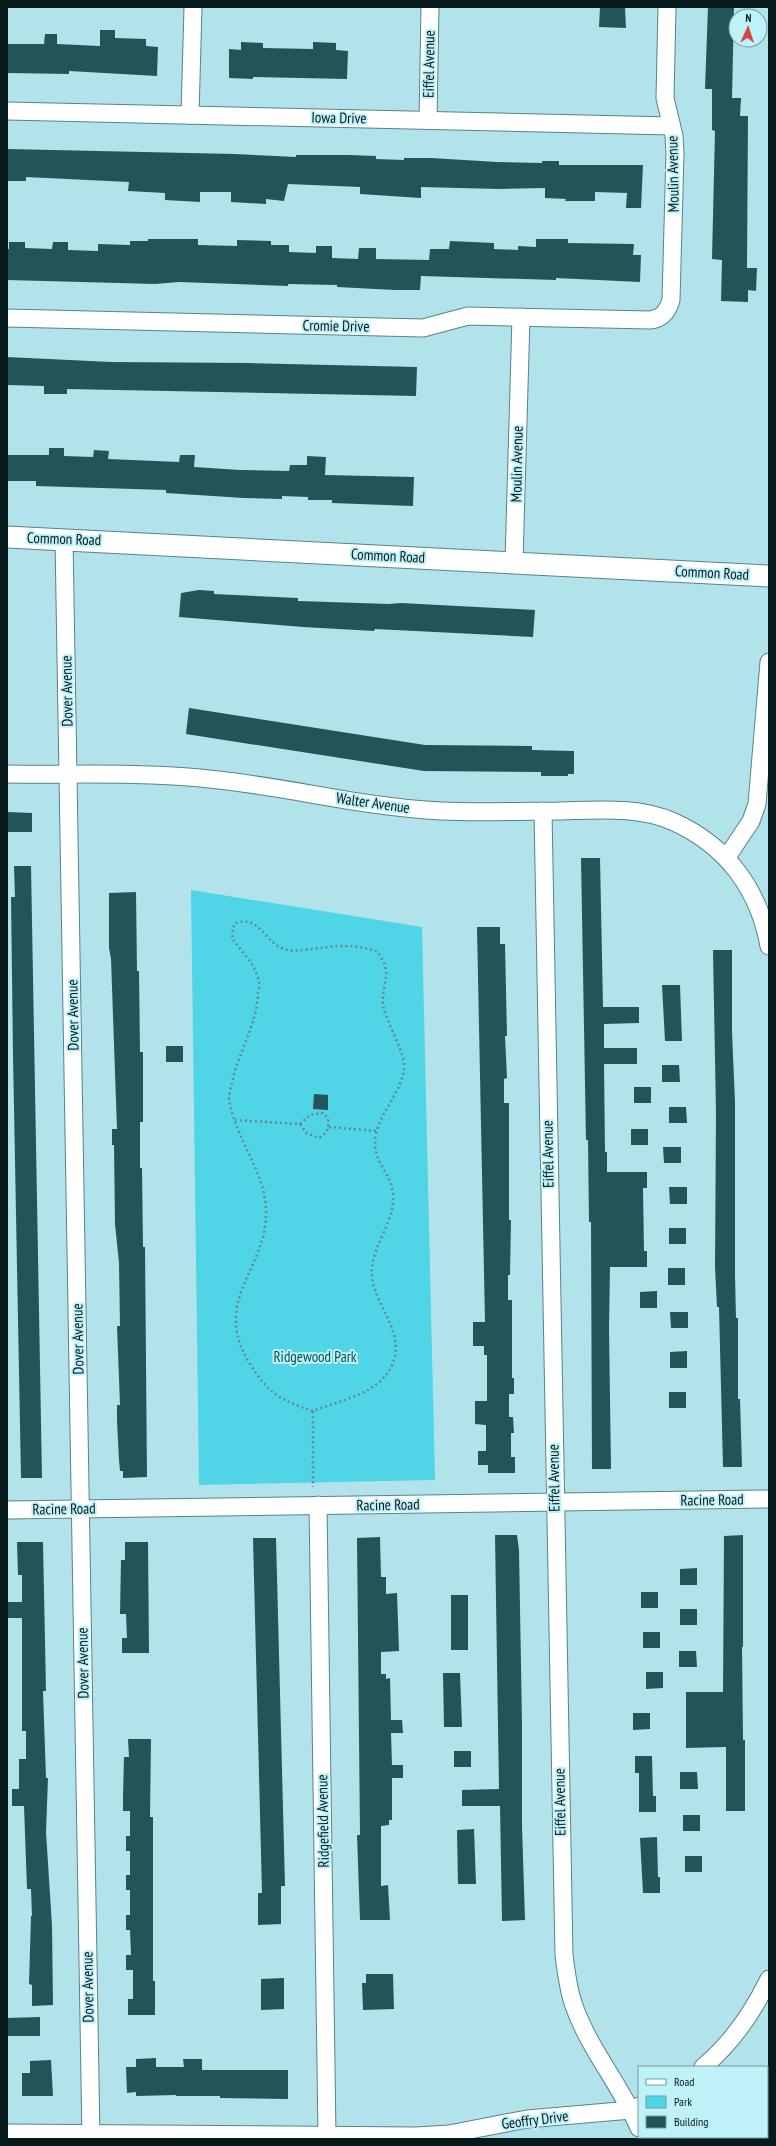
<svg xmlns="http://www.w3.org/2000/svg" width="776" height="2146" font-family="'PT Sans Narrow',sans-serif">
<rect width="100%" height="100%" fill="#b2e3eb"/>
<!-- green -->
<path fill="#50d5e7" d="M191,890L422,927L435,1480L199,1485Z"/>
<!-- building -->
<g fill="#25535a">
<path d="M600,7H625L626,28L599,27Z"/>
<path d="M708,7H734L732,98H741L740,116H748L747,268H757L756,291L748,290V302L721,301L722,260L712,259L715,131L712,130V89H705Z"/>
<path d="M100,30H115V38L146,39V46L158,47L157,76L69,71V74L7,73V44H44L45,34H57V44L100,46Z"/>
<path d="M241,42L263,43V48L313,49V42L336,43V50L348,51L347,79L253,77V79L229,78V49L241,50Z"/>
<path d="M7,149L234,154L296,157V155H349L376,156V159L404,160V158H431L497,162L542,163V161H559V165H643L641,208H626L627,193L595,192V201H565L566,199L545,198V188L499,189L421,187V198L360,194V187L288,184L284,201L266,199V204L231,202V192H200V202L165,200V193L128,191L129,182L26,177V181H7Z"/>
<path d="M148,239H198V245L237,246V240L271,241V245H289V252L316,253V246H332V258L358,259L359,248H376V259L429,260L430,249H449L450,241L494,243V249L518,250V246L536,247V239H568V243L634,244L633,255H641L640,282L556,278V280L421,276L420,290H395L337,287V285L288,284V286L179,282L155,284L7,280V249H9V242H25V248L52,249L53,242H68V250L98,251V244L130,245V241H148Z"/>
<path d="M7,357L111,362L248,363L417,367L416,396L67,389V394H44V386L7,385Z"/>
<path d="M49,448H64V456L93,457L94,450L109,451L108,459L179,462L180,455H195L194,467L240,470L289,471L290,465H307V456L326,457L325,475L414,477L413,506L332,503V500H308V497L282,496V499L244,498L166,493V490L36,486V481H7V455H49Z"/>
<path d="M199,590L214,591V594L298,598V601L389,604L401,603L535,610L533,637L375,629L374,631L303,627L179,617L181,593Z"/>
<path d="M189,708L425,745L532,746V750L574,751V774H568V776H541V772L424,771L186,734Z"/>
<path d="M7,812L32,813V832H7Z"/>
<path d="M581,858H600L603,1007H639V1023L604,1024V1048H637V1064H604L605,1152H607V1172H647V1188H643L644,1251H647V1267H610L609,1329L611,1469H592L591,1222H589L588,1140H586Z"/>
<path d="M14,866H31L42,1478H21L13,1055L11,897H15Z"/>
<path d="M136,892L137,971H139L140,1052H143V1122H140V1168H142L143,1247H145L147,1477L123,1478V1471H120L119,1460L117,1421V1405H120L117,1326H120L119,1263L115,1224L114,1145H112V1129H117L111,959L109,948V893Z"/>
<path d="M477,927H500V944H505L507,1036H505L507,1078L504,1079V1103H509V1220H511L510,1275H508V1300H512V1378H514V1394H509V1417H513L514,1433H511V1457H515V1473H488V1465H478V1451H486V1425L475,1424V1401H487V1355H484V1346H473V1322H485Z"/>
<path d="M713,950H732V1032L735,1102V1276L736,1318H738V1399H740L742,1467H723L719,1307H717L715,1267L716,1113Z"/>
<path d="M662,985H680L682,1041H665Z"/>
<rect x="166" y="1046" width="17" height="16"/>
<path d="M662,1065H679L680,1082H662Z"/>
<rect x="634" y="1087" width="17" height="16"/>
<path d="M314,1094L328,1095V1110L313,1109Z"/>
<path d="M669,1107H686L687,1123H669Z"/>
<rect x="631" y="1129" width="17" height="16"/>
<path d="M663,1147H681V1163H664Z"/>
<path d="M669,1187H687V1204H670Z"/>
<rect x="669" y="1228" width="17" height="16"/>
<rect x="668" y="1268" width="17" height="17"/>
<path d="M657,1291V1308H640V1292Z"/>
<path d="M670,1312H688V1328H671Z"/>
<path d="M687,1351V1368H670V1352Z"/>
<rect x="669" y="1392" width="17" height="16"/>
<path d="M495,1535H517L519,1550L522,1724V1826L525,1920L502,1921L500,1806H462V1790L499,1789Z"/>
<path d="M743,1535V1647H742L743,1740H745V1811H726V1747L686,1748V1692H723L724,1536Z"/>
<path d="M380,1537L381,1577H386V1594L397,1593L399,1651L381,1652V1674H386V1679L390,1678L391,1720H402L403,1733H391L392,1765H403V1778H392V1820H389V1825L381,1826V1886L388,1885L390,1920H360L357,1835H360L357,1538Z"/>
<path d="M253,1538H276L285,1886H281V1924L258,1925V1893H262Z"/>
<path d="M17,1542H43L46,1691H43L46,1778H48L46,1832L52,1926L53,2005L32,2006V1985L29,1984L31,1916H32L31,1889H27L24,1806H12V1789H19V1759H26V1731H22V1618H7V1602H22V1575H18Z"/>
<path d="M125,1542H148L149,1653H122V1638H127L126,1614H120L121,1560H125Z"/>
<path d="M697,1568V1585H680V1569Z"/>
<rect x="641" y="1592" width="17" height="16"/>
<rect x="451" y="1595" width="17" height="55"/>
<rect x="680" y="1609" width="17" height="16"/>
<rect x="643" y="1632" width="17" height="16"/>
<path d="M679,1651H696L697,1667H679Z"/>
<path d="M646,1672H663V1688L646,1689Z"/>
<path d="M443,1673H460L462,1727H444Z"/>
<path d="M633,1713H650V1729L633,1730Z"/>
<path d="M128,1739H151L150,1817H153V1981H155V2015H128V1999H133V1970H126V1955H131L130,1930H126V1915H130V1890H126V1875H130V1851H126V1836H130V1811H123V1796L124,1757H129Z"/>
<rect x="454" y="1751" width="17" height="16"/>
<path d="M635,1756H652L653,1796H656V1812H639V1773H635Z"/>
<path d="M680,1772H697L698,1789H680Z"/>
<rect x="683" y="1815" width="17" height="16"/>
<path d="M474,1829L476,1884H458L457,1830Z"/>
<path d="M657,1837L658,1877H660V1893H643L640,1838Z"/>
<rect x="685" y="1856" width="17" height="16"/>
<path d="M366,1974H393L394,2009L363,2010L362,1983H366Z"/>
<path d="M284,1978V2009L261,2010V1979Z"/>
<path d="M40,2017V2036H7V2018Z"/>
<path d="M156,2058V2067H184L183,2059H202V2070H288V2099L220,2098V2096H176V2095L136,2096V2092L127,2093L126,2067H136V2059Z"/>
<path d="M51,2060L53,2096H22V2073H30V2061Z"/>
</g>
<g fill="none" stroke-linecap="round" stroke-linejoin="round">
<!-- minor casing -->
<g stroke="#55848a" stroke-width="19">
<g id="minor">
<path d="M7,111L671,126"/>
<path d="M190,115L193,7"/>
<path d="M428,120L430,7"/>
<path d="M7,318L423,328L468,316L650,320C662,319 668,311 671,300L675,153L674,136L665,98L667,7"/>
<path d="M64,539L91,2139"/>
<path d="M514,562L521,317"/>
<path d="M7,774C71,775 136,772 200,778C281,785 360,807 441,811C480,813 519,811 558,811C597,810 638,806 674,822C727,846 759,890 769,946"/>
<path d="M543,811L564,1955C566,1971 568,1988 573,2003C588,2048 621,2085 639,2128"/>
<path d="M727,857L751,821L757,804L769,662"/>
<path d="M318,1505L327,2136"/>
<path d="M7,1510L769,1499"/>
<path d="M703,2067C732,2043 753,2012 769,1979"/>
<path d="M7,2133L416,2136L449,2134L527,2119L631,2110L639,2106"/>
</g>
</g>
<!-- tertiary casing -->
<g stroke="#55848a" stroke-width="23">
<path id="tertiary" d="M7,537L769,576"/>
</g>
<!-- path -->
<g stroke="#66898f" stroke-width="2.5" stroke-dasharray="2 3" stroke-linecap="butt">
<path d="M235,1120L300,1124L310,1115L323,1113L328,1118C329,1129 328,1132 319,1138L306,1133L300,1124"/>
<path d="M329,1127L377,1131"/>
<path d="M313,1411C280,1400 269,1394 250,1364C210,1300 267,1270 266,1212C266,1171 234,1138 229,1098C229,1093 231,1087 232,1083C238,1053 257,1025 258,993C259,989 260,983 258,978C254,963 241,951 232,938L234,924C259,913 264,942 284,949C293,952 303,950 312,949C336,946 354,943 378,952C380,956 384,961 385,966C389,978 381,992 383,1005C386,1022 407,1056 404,1070C400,1094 381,1111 376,1134C370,1160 391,1172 393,1193C396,1219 374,1243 372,1268C369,1302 406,1328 393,1363C381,1394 341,1400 313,1411V1487"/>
</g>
<!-- minor -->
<use href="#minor" stroke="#fff" stroke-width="17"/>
<!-- tertiary -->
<use href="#tertiary" stroke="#fff" stroke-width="21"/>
</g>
<g text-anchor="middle" stroke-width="4" stroke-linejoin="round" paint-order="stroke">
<!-- street labels -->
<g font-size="15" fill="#071a1c" stroke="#bff1f8">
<text transform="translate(429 64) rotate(-89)" y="5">Eiffel Avenue</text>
<text transform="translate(339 118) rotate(1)" y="5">Iowa Drive</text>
<text transform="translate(673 174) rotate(-91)" y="5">Moulin Avenue</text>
<text transform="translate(336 326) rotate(1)" y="5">Cromie Drive</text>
<text transform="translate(517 464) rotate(-89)" y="5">Moulin Avenue</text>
<text transform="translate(64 539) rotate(2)" y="5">Common Road</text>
<text transform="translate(388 556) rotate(3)" y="5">Common Road</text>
<text transform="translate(712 573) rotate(3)" y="5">Common Road</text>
<text transform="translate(67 691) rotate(-91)" y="5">Dover Avenue</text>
<text transform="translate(373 803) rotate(8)" y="5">Walter Avenue</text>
<text transform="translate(73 1015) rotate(-91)" y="5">Dover Avenue</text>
<text transform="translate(548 1154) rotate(-91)" y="5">Eiffel Avenue</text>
<text transform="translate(78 1339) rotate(-91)" y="5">Dover Avenue</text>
<text transform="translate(554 1478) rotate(-91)" y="5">Eiffel Avenue</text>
<text transform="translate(712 1500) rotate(-1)" y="5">Racine Road</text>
<text transform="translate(388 1505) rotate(-1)" y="5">Racine Road</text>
<text transform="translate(64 1509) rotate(-1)" y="5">Racine Road</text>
<text transform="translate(83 1663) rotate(-91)" y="5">Dover Avenue</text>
<text transform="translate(560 1802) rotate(-91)" y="5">Eiffel Avenue</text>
<text transform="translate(323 1821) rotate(-91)" y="5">Ridgefield Avenue</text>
<text transform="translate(88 1987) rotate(-91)" y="5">Dover Avenue</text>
<text transform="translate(535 2120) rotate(-7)" y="5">Geoffry Drive</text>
</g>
<!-- park labels -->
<g font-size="15" fill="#064d55" stroke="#bff1f8">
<text x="315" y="1362">Ridgewood Park</text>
</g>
</g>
<!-- border -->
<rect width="776" height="2146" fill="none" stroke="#071a1c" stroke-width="16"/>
<!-- legend -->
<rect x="638" y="2066" width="130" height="72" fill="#bff1f8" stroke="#759ba0"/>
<rect x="646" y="2079" width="20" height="6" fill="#ffffff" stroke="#759ba0"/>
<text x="674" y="2086" font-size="12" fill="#071a1c">Road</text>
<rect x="646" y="2096" width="20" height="12" fill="#50d5e7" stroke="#759ba0"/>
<text x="674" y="2106" font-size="12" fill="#071a1c">Park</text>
<rect x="646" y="2116" width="20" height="12" fill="#25535a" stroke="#759ba0"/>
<text x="674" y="2126" font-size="12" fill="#071a1c">Building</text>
<!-- north arrow -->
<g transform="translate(748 28) rotate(3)"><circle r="19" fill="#bff1f8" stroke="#759ba0"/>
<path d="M0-3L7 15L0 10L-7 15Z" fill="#d6483f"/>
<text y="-6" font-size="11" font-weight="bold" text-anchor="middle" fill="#071a1c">N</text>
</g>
</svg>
